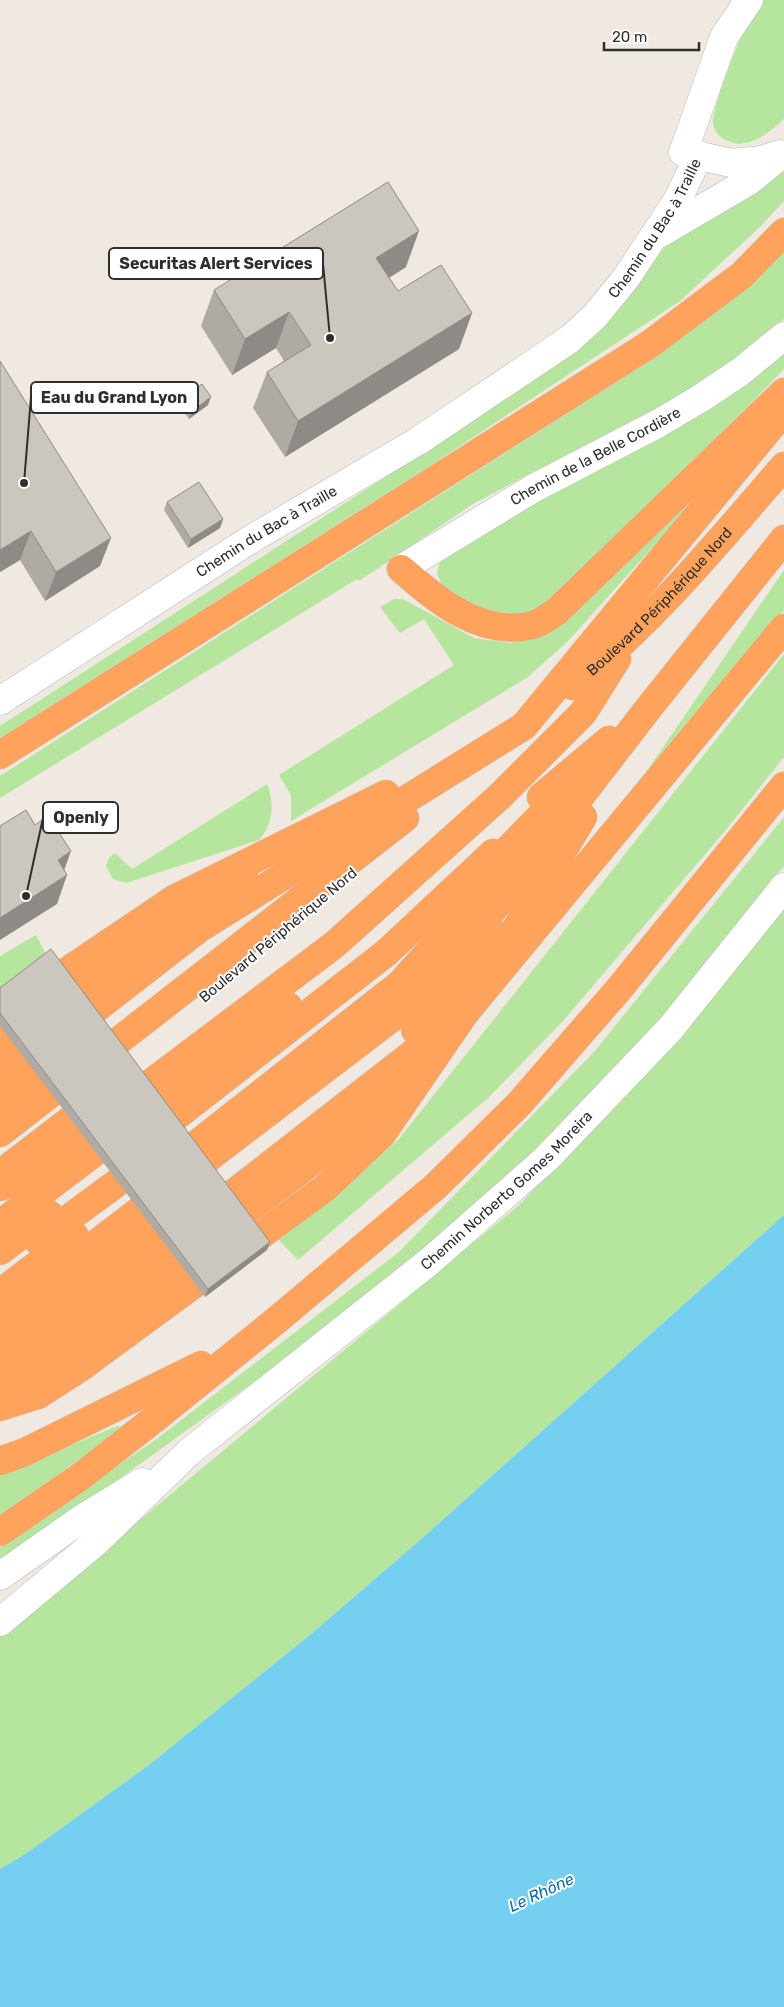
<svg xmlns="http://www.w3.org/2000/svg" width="784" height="2007" font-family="Rubik,sans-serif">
<rect width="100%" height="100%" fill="#efe9e1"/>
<!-- green -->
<g fill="#b6e59e">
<path d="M758,0H784V119C771,131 752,147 734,143C723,140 715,135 713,123C711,107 748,17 758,0Z"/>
<path d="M784,171V201L760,227L680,301L425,469L0,738V726L514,394L575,340L621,295L679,232L762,186Z"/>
<path d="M784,250V319L731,364L628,429L529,474L473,504L359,581L357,579L0,798V776L585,402L687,334Z"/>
<path d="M784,345V369L709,447L560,595L533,611L522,615L478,610L449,592L441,583L437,573L440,561Z"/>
<path d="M683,507L686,510L568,641L528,677L291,821V795L279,775L454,665L424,619L400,633L380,607L394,599H403L474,638L510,643L537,637Z"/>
<path d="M784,570V610L697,723L636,787Z"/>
<path d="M784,654V757L725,831L563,1021L489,1097L298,1260L279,1240L398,1140Z"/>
<path d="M267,784C275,804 273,824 259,840L126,883L113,879L106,866L109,858L115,853L132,869Z"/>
<path d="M784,817V866L651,1033L482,1202L258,1379L59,1522L0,1562V1548L158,1438L399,1252L594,1052Z"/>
<path d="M784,909V1215L419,1541L310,1635L149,1765L27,1853L0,1869V1636L519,1205L694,1021Z"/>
<path d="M36,935L48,958L0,994V956Z"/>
<path d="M117,1426H119L120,1430L0,1516V1475Z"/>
</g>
<!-- water -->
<path fill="#75cff0" d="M784,1215V2007H0V1869L27,1853L149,1765L310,1635L419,1541Z"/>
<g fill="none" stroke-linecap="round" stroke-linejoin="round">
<!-- street casing -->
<g stroke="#b4b7c1" stroke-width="29">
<g id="street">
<path d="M684,150L724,37L749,0"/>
<path id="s1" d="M401,569L534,488L659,423L701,398L740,372L784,336"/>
</g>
</g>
<!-- secondary casing -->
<g stroke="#b4b7c1" stroke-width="29">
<g id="secondary">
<path d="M683,152L731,163L762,160L780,154"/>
<path d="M659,234L749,181L776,159"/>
<path id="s2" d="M0,701L248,541L418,441L570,339L595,316L626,278L677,201L699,155"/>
<path d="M0,1576L80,1520L142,1482"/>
<path id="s3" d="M0,1622L96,1542L189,1452L430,1261L547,1158L670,1029L784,887"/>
</g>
</g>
<!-- highway casing -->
<g stroke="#c9c9c9" stroke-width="29">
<g id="highway">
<path d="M401,569C437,600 481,638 533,625C541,623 549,616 556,612L784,392"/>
<path id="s4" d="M573,686C653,621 717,544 784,466"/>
<path d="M0,755L650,344L742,275L784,232"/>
<path d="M541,797L609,740"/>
<path d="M483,875L565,791"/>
<path d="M512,935L583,817"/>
<path d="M0,1019L30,996L174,899L386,794"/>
<path d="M415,1030L448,1005L496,934"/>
<path d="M0,1052L185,913L245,880"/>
<path d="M0,1083L200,928L524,726L784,411"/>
<path d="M0,1107L68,1054"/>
<path d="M0,1133L405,818"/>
<path d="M147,1139L386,953L493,853"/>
<path d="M193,1147L400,984L504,868"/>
<path d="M0,1174L69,1121"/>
<path d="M0,1187L22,1180L334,945L499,797L583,713L617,659"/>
<path d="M0,1224L288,1006"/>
<path d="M38,1241L148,1160"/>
<path d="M0,1251L49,1214"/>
<path d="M0,1293L75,1236"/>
<path d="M0,1317L414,1001L458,955L651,705L784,539"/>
<path d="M0,1341L183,1208"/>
<path d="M0,1366L194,1224L448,1026"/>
<path d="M0,1390L25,1377L302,1169L403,1089"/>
<path d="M0,1407L38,1395L80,1368L325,1188L382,1134L465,1013L784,628"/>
<path d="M0,1461L25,1452L201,1365"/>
<path d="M0,1532L80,1477L158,1416L278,1319L436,1186L519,1104L619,989L784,786"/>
</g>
</g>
<!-- street -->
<use href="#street" stroke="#fff" stroke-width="28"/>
<!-- secondary -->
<use href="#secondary" stroke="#fff" stroke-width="28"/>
<!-- highway -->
<use href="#highway" stroke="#ffa35c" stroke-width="28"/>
</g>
<!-- wall -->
<g fill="#afaba4">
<path d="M406,267L389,278L398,291L472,313L459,349L285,457L253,408L267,372L284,361L276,348L232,375L201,326L214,290Z"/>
<path d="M0,361L100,566L45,601L20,560L0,572Z"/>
<path d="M183,398L208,405L189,419L180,407Z"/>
<path d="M167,502L223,519L220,528L188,548L164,510Z"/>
<path d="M0,988L267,1250L205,1297L0,1026Z"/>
</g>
<!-- shaded-wall -->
<g fill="#8e8b86">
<path d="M419,231L406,267L363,294L376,258Z"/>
<path d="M289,312L276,348L232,375L245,339Z"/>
<path d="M472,313L459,349L285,457L298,421Z"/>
<path d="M211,397L208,405L189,419L192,411Z"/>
<path d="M223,519L220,528L188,548L191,539Z"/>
<path d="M31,531L20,560L0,572V550Z"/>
<path d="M111,538L100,566L45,601L56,572Z"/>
<path d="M71,851L61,879L67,875L57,904L0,940V918L58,860Z"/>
<path d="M270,1242L267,1250L205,1297L208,1289Z"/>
</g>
<!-- building -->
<g fill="#cbc7bf" stroke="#8e8b86">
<path d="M388,182L419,231L376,258L398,291L441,265L472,313L298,421L267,372L311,345L289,312L245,339L214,290Z"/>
<path d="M0,361L111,538L56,572L31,531L0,550Z"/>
<path d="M202,384L211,397L192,411L183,398Z"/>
<path d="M199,482L223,519L191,539L167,502Z"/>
<path d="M26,810L35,825L48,816L71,851L58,860L67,875L0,918V826Z"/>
<path d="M51,949L270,1242L208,1289L0,1013V988Z"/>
</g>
<g text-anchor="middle" stroke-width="4" stroke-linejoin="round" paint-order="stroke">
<!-- street labels -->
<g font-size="15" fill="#2e2e2e" stroke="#fff">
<text dy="5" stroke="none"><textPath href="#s2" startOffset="816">Chemin du Bac à Traille</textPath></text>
<text dy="5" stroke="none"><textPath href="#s1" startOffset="225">Chemin de la Belle Cordière</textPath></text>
<text dy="5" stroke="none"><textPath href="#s2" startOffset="316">Chemin du Bac à Traille</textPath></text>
<text dy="5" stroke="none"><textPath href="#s4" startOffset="121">Boulevard Périphérique Nord</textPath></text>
<text transform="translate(278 935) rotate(-40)" y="5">Boulevard Périphérique Nord</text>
<text dy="5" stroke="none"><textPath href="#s3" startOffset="666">Chemin Norberto Gomes Moreira</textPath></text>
</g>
<!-- water labels -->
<g font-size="16" font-style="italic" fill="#0d6fa3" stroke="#fff">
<text transform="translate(541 1892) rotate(-25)" y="6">Le Rhône</text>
</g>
</g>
<!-- callouts -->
<path fill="none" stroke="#2e2e2e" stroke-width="2" d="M330 338L323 264M24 483L31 397M26 896L43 818"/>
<g fill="#2e2e2e" stroke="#fff" stroke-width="2">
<circle cx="330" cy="338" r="5"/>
<circle cx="24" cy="483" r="5"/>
<circle cx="26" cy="896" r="5"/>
</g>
<g fill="#fff" stroke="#2e2e2e" stroke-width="2">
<rect x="109" y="248" width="214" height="31" rx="5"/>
<rect x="31" y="382" width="167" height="31" rx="5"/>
<rect x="43" y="802" width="75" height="31" rx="5"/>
</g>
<g font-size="16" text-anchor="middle" font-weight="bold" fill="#2e2e2e">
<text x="216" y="269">Securitas Alert Services</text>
<text x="114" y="403">Eau du Grand Lyon</text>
<text x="81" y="823">Openly</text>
</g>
<!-- scale -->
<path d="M604 42v8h95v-8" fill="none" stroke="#2e2e2e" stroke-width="2.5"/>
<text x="612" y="42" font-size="15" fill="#2e2e2e" stroke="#ffffff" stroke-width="4" paint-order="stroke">20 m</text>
</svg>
